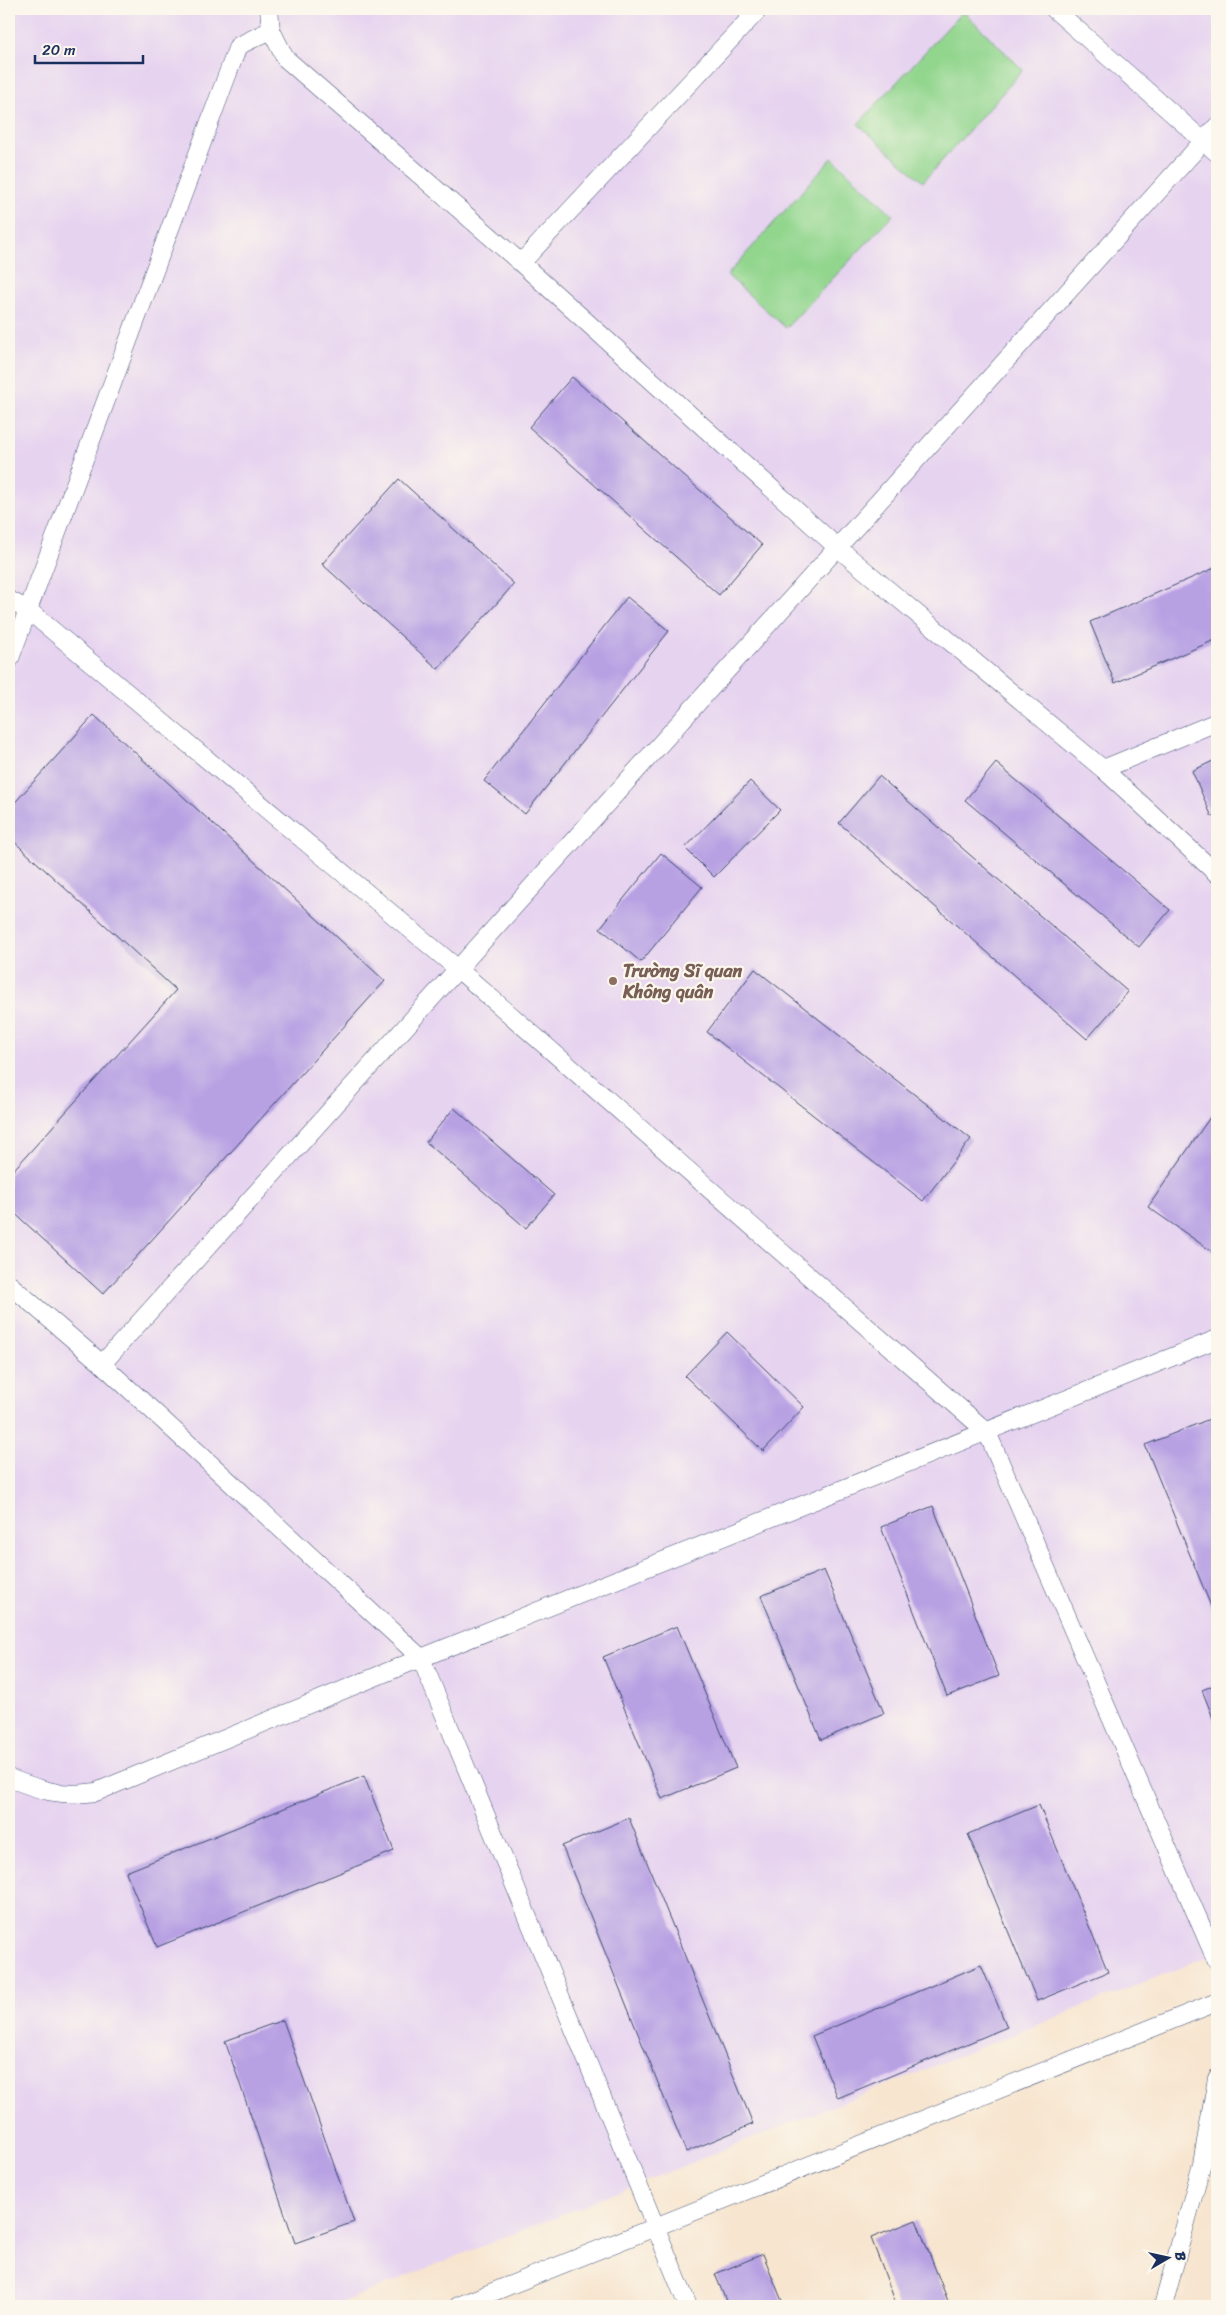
<svg xmlns="http://www.w3.org/2000/svg" width="1226" height="2315" font-family="Sriracha,sans-serif">
<rect width="100%" height="100%" fill="#fbf7ec"/>
<filter id="ink" filterUnits="userSpaceOnUse"><feTurbulence type="fractalNoise" baseFrequency=".02" numOctaves="2"/><feDisplacementMap in="SourceGraphic" scale="10" xChannelSelector="R" yChannelSelector="G"/><feConvolveMatrix kernelMatrix="1 2 1 2 8 2 1 2 1" color-interpolation-filters="sRGB"/></filter>
<filter id="wash" filterUnits="userSpaceOnUse"><feTurbulence type="fractalNoise" baseFrequency=".0096" numOctaves="4" result="noise"/><feDisplacementMap in="SourceGraphic" scale="20" xChannelSelector="R" yChannelSelector="G"/><feGaussianBlur stdDeviation="1.12" result="paint"/><feColorMatrix in="noise" values="0 0 0 0 0 0 0 0 0 0 0 0 0 0 0 0 0 1.4 0 .05"/><feComposite in="paint" operator="in"/></filter>
<g filter="url(#wash)">
<rect width="100%" height="100%" fill="#f7e5cf"/>
<!-- built -->
<path fill="#e6d3f0" d="M9,9H1217V1953L332,2306H9Z"/>
<!-- green -->
<g fill="#92d68e" stroke="#568276">
<path d="M963,11L1023,70L923,182L858,124Z"/>
<path d="M832,158L893,215L786,328L727,275Z"/>
</g>
<g id="blocks">
<!-- building -->
<g fill="#b8a1e3">
<path d="M572,377L762,545L719,595L529,427Z"/>
<path d="M399,479L514,584L438,669L322,564Z"/>
<path d="M1217,567V639L1115,683L1090,622Z"/>
<path d="M627,597L669,631L525,814L484,781Z"/>
<path d="M94,715L385,981L103,1294L9,1208V1175L176,990L9,837V809Z"/>
<path d="M1217,759V815L1212,817L1192,771Z"/>
<path d="M996,763L1170,910L1139,947L965,800Z"/>
<path d="M879,776L1128,992L1087,1039L839,823Z"/>
<path d="M750,781L780,810L714,877L685,848Z"/>
<path d="M661,853L702,887L641,962L600,928Z"/>
<path d="M755,969L971,1139L923,1201L707,1032Z"/>
<path d="M454,1108L554,1195L526,1228L426,1142Z"/>
<path d="M1215,1110L1217,1111V1255L1148,1207Z"/>
<path d="M727,1332L804,1407L763,1451L685,1376Z"/>
<path d="M1217,1416V1621L1145,1445Z"/>
<path d="M933,1506L999,1676L947,1696L881,1527Z"/>
<path d="M824,1570L884,1713L821,1740L761,1596Z"/>
<path d="M677,1626L736,1768L662,1799L603,1657Z"/>
<path d="M1217,1684V1728L1202,1690Z"/>
<path d="M364,1776L394,1851L157,1947L126,1872Z"/>
<path d="M1039,1805L1108,1972L1037,2001L968,1834Z"/>
<path d="M629,1818L753,2124L686,2152L562,1846Z"/>
<path d="M981,1965L1007,2027L838,2098L812,2036Z"/>
<path d="M283,2020L354,2222L295,2243L225,2041Z"/>
<path d="M916,2220L950,2306H897L871,2238Z"/>
<path d="M763,2254L784,2306H728L715,2274Z"/>
</g>
</g>
</g>
<g filter="url(#ink)">
<use href="#blocks" fill-opacity="0" stroke="#3c4a6f" stroke-width="1"/>
<g fill="none" stroke-linecap="round" stroke-linejoin="round">
<!-- service casing -->
<g stroke="#3c4a6f" stroke-width="19">
<g id="service">
<path d="M269,9L271,30L285,58L521,263L838,548L1103,769L1217,874"/>
<path d="M1054,9L1217,153"/>
<path d="M521,263L759,9"/>
<path d="M9,600L28,610L458,969L987,1432L1217,1962"/>
<path d="M9,661L238,46L271,30"/>
<path d="M1103,769L1217,722"/>
<path d="M9,1284L102,1364L421,1658L688,2306"/>
<path d="M102,1364L1217,126"/>
<path d="M9,1778C43,1791 60,1797 96,1792L421,1658L1217,1339"/>
<path d="M458,2306L1217,2002"/>
<path d="M1163,2306L1202,2164L1217,2078"/>
</g>
</g>
<!-- service -->
<use href="#service" stroke="#fff" stroke-width="18"/>
</g>
</g>
<!-- markers -->
<circle fill="#8d6e63" stroke="#fbf7ec" stroke-width="2" cx="613" cy="981" r="5"/>
<g text-anchor="middle" stroke-width="4.5" stroke-linejoin="round" paint-order="stroke">
<!-- education labels -->
<g font-size="18" font-weight="bold" fill="#785e54" stroke="#fbf7ec" text-anchor="start">
<text x="623" y="977">Trường Sĩ quan<tspan x="623" dy="21">Không quân</tspan></text>
</g>
</g>
<!-- margin -->
<rect width="1226" height="2315" fill="none" stroke="#fbf7ec" stroke-width="30"/>
<!-- north arrow -->
<g transform="translate(1168 2258) rotate(81)" stroke="#fbf7ec" stroke-width="4" paint-order="stroke">
<path d="M0-4L9 19L0 12L-9 19Z" fill="#1b2f5e"/>
<text y="-8" font-size="14" font-weight="bold" text-anchor="middle" fill="#1b2f5e">B</text>
</g>
<!-- scale -->
<path d="M35 55v8h108v-8" fill="none" stroke="#1b2f5e" stroke-width="2.5"/>
<text x="42" y="55" font-size="15" fill="#1b2f5e" stroke="#fbf7ec" stroke-width="4" paint-order="stroke">20 m</text>
</svg>
